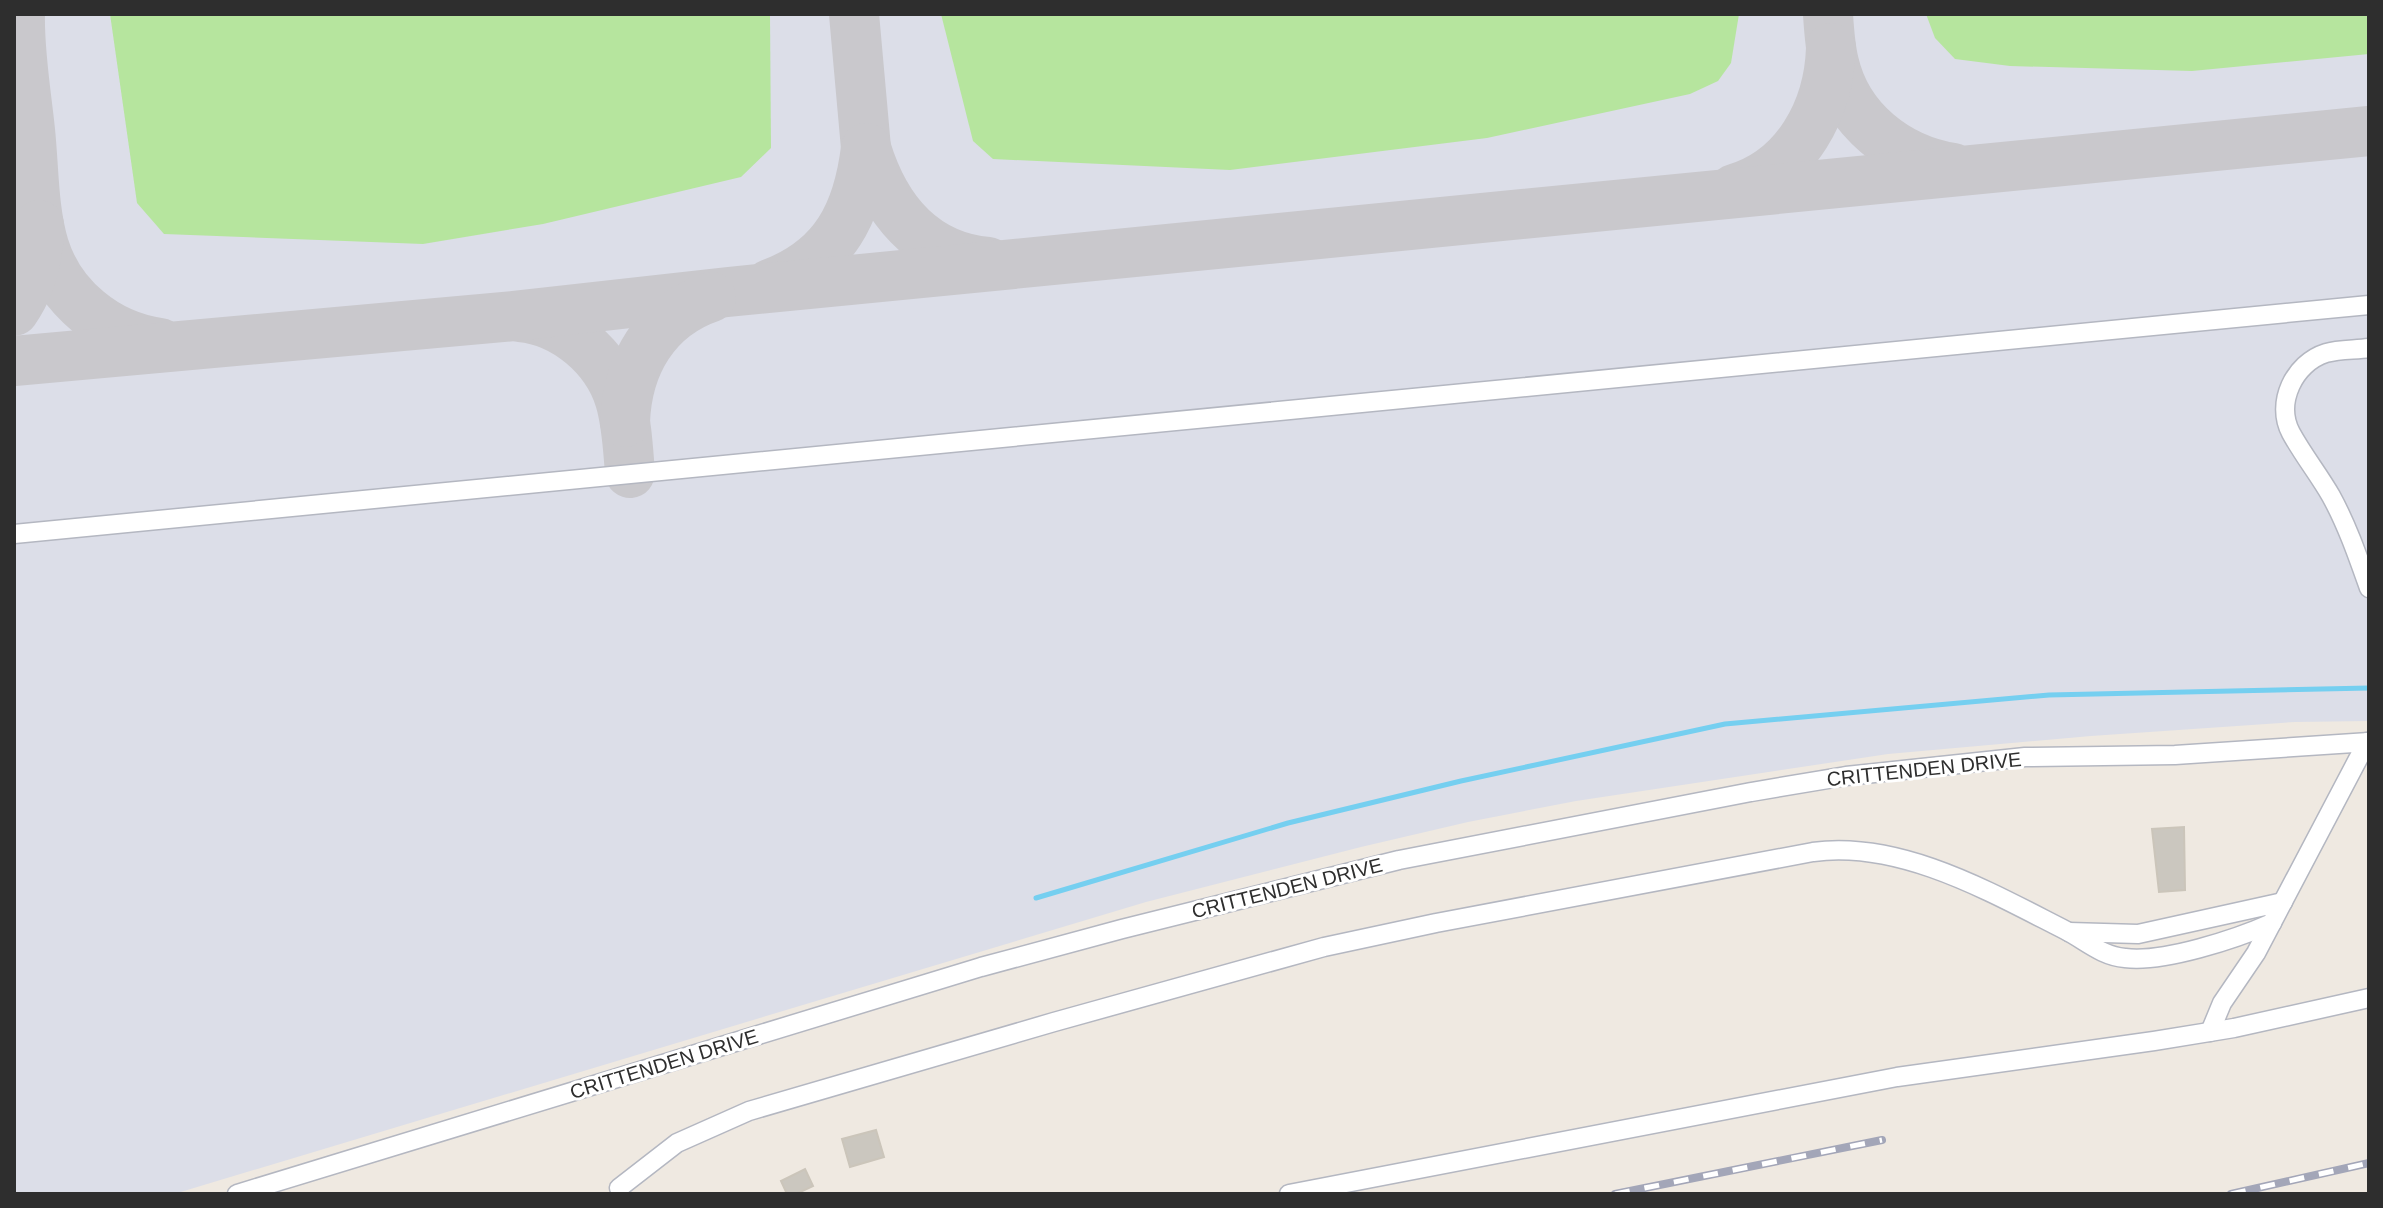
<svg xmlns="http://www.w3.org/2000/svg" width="2383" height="1208" font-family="Arial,sans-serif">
<rect width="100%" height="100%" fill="#efe9e1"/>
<!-- airport -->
<path fill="#dcdee8" d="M14,14H2369V721L2295,722L2091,736L1888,754L1576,801L1468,822L1361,847L1146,902L174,1194H14Z"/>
<!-- green -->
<g fill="#b6e59e">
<path d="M770,14L771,148L741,177L543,224L423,244L164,234L137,203L110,14Z"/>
<path d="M941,14H1739L1731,63L1718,81L1690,94L1487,138L1230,170L993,159L973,141Z"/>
<path d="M1926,14H2369V54L2192,71L2010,66L1955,59L1935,38Z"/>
</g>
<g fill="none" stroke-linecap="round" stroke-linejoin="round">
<!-- stream -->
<path stroke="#75cff0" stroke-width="5" d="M1036,898L1288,823L1461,781L1725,724L2049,695L2369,688"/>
<!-- taxiway -->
<g stroke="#c9c8cc" stroke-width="50">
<path d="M20,14C19,52 26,92 30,130C34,168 33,210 44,246C60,298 107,336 160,343"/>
<path d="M854,14L866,148"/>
<path d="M1828,14C1829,30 1830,47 1834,63C1847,120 1897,159 1953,168"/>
<path d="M1734,189C1797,171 1829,109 1831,48"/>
<path d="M770,284C835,260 858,213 866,148C884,207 921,256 988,262"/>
<path d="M14,311C32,285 39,255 39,225"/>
<path d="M520,317C565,321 607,357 620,400C627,423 628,449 630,473"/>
<path d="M14,361L514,316L728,292L2369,131"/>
<path d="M625,422C627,365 655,316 711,297"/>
</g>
</g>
<!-- building -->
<g fill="#cbc7bf" stroke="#cbc5ba" stroke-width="2">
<path d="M2184,827L2185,890L2159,892L2152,829Z"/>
<path d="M876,1130L884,1157L850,1167L842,1139Z"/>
<path d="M805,1169L813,1186L796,1194H787L781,1181Z"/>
</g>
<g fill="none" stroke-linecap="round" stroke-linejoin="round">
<!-- minor casing -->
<g stroke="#b4b7c1" stroke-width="21">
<g id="minor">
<path d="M2369,348C2355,350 2339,349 2326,353C2294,363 2275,403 2291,433C2303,455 2319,475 2331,496C2347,525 2358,557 2369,588"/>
<path d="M14,534L2369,305"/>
<path d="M2069,932L2138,934L2283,902"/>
<path d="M2210,1032L2222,1003L2256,953L2367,742"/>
<path d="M619,1188L677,1143L749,1111L1054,1022L1324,947L1436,923L1813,852C1900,840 1990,892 2065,930C2085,940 2101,956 2125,958C2163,963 2236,939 2272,923"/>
<path d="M237,1194L981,967L1122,929L1399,860L1751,792L1846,776L2025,757L2175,755L2369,742"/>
<path d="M1289,1194L1897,1077L2154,1041L2234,1028L2369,998"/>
</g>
</g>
<!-- minor -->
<use href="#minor" stroke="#fff" stroke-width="18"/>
<!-- rail casing -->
<g stroke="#a3a6b8" stroke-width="8">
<g id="rail">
<path d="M1615,1194L1882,1140"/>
<path d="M2231,1194L2369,1163"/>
</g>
</g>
<!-- rail -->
<use href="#rail" stroke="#fff" stroke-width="5" stroke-dasharray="15" stroke-linecap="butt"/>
</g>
<g text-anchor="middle" stroke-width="6" stroke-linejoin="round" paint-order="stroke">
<!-- street labels -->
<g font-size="20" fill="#2e2e2e" stroke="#fff">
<text transform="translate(1924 769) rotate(-6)" y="7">CRITTENDEN DRIVE</text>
<text transform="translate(1287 888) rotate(-14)" y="7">CRITTENDEN DRIVE</text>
<text transform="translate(664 1064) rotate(-17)" y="7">CRITTENDEN DRIVE</text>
</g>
</g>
<!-- border -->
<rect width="2383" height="1208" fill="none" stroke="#2e2e2e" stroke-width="32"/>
</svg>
